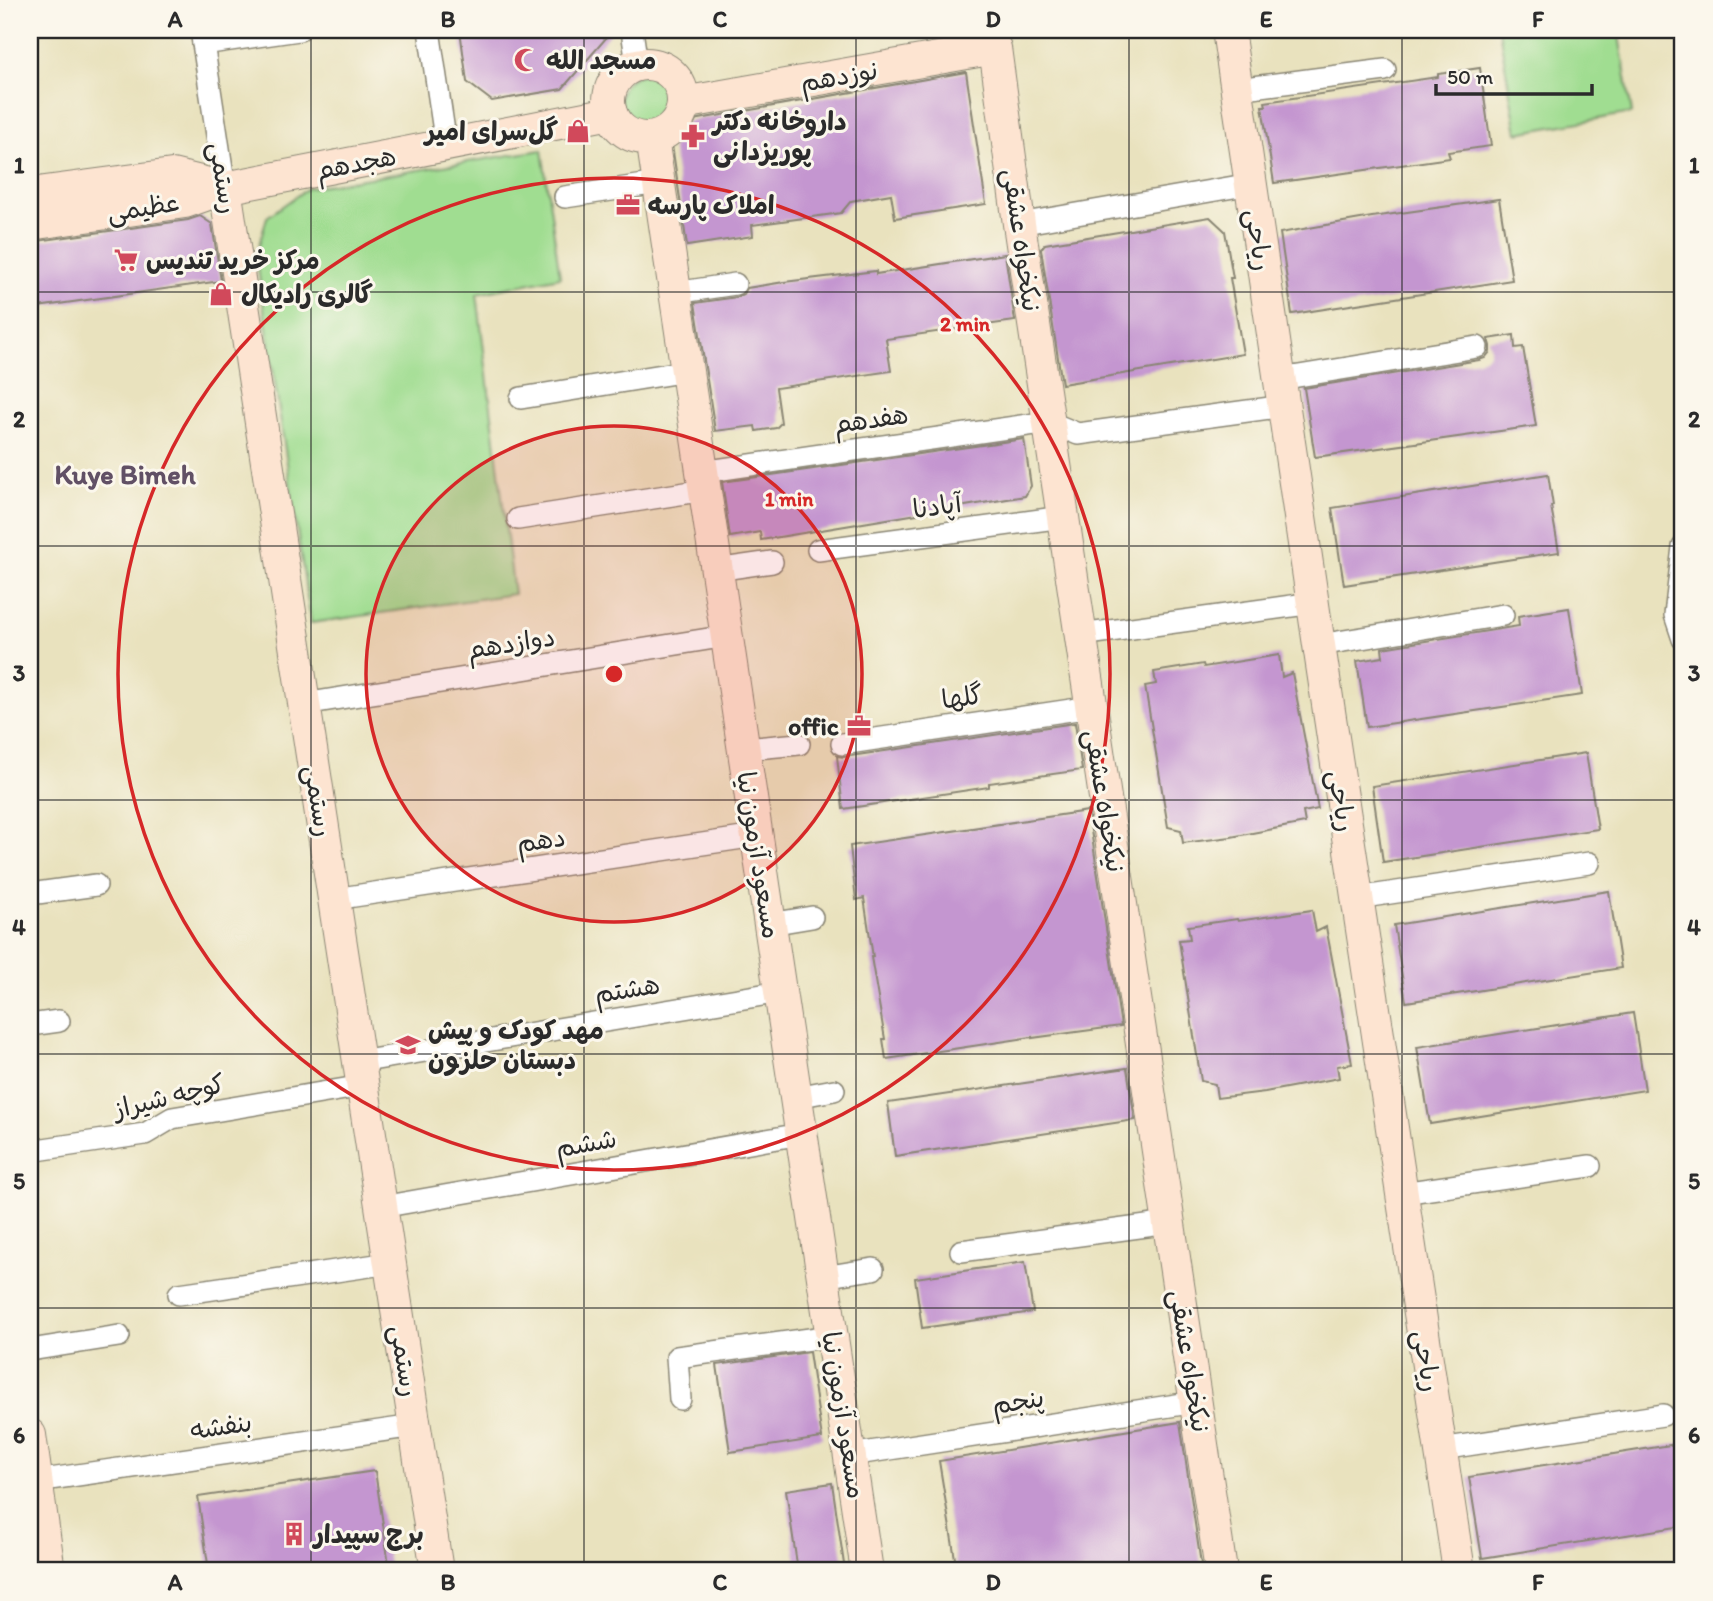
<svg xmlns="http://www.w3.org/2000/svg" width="1713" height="1601" font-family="Itim,'Playpen Sans Arabic',sans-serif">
<rect width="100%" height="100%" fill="#fbf7ec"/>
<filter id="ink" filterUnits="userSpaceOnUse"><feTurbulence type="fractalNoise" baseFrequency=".0143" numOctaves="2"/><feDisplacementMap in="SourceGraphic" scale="14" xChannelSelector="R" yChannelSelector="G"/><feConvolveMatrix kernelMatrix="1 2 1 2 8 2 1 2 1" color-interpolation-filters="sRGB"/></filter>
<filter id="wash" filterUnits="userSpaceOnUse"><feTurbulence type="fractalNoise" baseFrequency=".00686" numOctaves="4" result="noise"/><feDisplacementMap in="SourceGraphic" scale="28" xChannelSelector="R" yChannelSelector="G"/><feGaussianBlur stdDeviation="1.57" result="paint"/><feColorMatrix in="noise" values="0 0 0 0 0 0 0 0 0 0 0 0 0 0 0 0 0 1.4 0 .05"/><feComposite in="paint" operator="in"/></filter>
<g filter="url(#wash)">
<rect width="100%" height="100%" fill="#e9e2be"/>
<!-- green -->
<g fill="#a0dd91" stroke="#66845e" stroke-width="2">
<path d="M1499,30H1618L1632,113L1517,133Z"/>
<circle cx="647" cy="101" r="27"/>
<path d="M542,150L560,277L477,294L514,594L311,623L256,256L267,217L308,188Z"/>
</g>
<g id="blocks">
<!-- building -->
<g fill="#c496d0">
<path d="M460,30H613L562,89L492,101L467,82Z"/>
<path d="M1480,68L1491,146L1448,152L1450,158L1274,183L1262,106H1266L1265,102L1438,77V74Z"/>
<path d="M966,72L986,204L895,218L891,194L851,201L841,213L752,225L753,236L687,246L672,145L679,138L688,121Z"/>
<path d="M1499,199L1512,280L1292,314L1280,233L1372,217Z"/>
<path d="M200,216L212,224L221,281L30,308V242L188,220Z"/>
<path d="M1210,217L1225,231L1233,278H1230L1243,354L1062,384L1041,249L1045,244Z"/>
<path d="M1005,254L1015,321L886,339L891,371L776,388L781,423L776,428L756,431L755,426L715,431L695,303L737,297L744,294L747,288L784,282L876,271V274Z"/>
<path d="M1514,335L1515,348L1523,347L1536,426L1315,457L1304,388L1479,360L1485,358L1490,352V346L1488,339Z"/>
<path d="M1024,439L1031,486L1025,496L761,540L760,532L730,537L722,482Z"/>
<path d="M1548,474L1553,506H1551L1559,552L1344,585L1332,508Z"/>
<path d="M1569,608L1582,695L1367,727L1357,661L1383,657L1382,648L1519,626L1518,616Z"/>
<path d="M1279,655L1282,677L1292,673L1318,809L1303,812L1305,823L1231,837L1183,843L1181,830L1168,827L1145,686L1156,684L1154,672L1203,664L1204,667Z"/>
<path d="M1075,723L1082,770L989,783V787L843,809L837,756L844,757Z"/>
<path d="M1586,753L1598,829L1383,862L1372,786Z"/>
<path d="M1088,811L1121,1026L1032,1038V1037L886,1059L883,1039H885L871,957H873L864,898L856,900L850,846Z"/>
<path d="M1609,891L1621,968L1406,1002L1394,925Z"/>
<path d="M1312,910L1316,932L1326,927L1352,1064L1337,1066L1339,1078L1265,1092L1217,1098L1215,1084L1201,1081L1179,940L1190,939L1188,926L1237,919L1238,921Z"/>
<path d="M1633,1013L1645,1090L1430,1124L1417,1047Z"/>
<path d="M1127,1068L1135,1120L895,1156L888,1103Z"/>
<path d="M1025,1262L1033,1312L922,1328L915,1278Z"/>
<path d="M809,1352L822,1438L730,1452L717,1365Z"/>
<path d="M1180,1422L1202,1571H957L939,1461Z"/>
<path d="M1683,1443V1526L1482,1558L1469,1477Z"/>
<path d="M375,1471L390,1571H209L198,1497Z"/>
<path d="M832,1483L845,1571H798L786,1490Z"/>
</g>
</g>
</g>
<g filter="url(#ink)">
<use href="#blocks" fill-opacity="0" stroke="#8a8674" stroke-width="2"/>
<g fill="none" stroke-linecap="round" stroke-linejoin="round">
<!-- street casing -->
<g stroke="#8a8674" stroke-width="24">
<g id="street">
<path d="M201,30L225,188"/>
<path d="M429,30L446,145"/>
<path d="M632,30L637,65"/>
<path d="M203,44L299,30"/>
<path d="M1237,89L1385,70"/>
<path d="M565,197L658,183"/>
<path d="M1019,224L1251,184"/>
<path d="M675,293L735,284"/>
<path d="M1280,379L1477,347"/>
<path d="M521,398L687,371"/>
<path d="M702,472L1049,422L1078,434L1284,406"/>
<path d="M518,519L705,490"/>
<path d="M1683,547L1675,615L1683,639"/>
<path d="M818,550L1063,517"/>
<path d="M716,570L772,562"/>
<path d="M1081,635L1313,603"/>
<path d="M1319,645L1503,615"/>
<path d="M304,704L727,636"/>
<path d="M842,744L1091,707"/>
<path d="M744,749L799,744"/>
<path d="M30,894L96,885"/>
<path d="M1357,898L1589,863"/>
<path d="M334,899L756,836"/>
<path d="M770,924L812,917"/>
<path d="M30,1025L59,1021"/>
<path d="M359,1062L780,992"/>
<path d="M796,1097L834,1090"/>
<path d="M30,1151L145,1134L172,1118L363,1086"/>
<path d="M1402,1193L1590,1166"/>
<path d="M381,1207L801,1134"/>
<path d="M961,1251L1169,1223"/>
<path d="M823,1277L873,1269"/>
<path d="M179,1294L390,1263"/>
<path d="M30,1350L119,1336"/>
<path d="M680,1399L677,1357L832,1336"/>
<path d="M1441,1449L1663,1415"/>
<path d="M850,1455L1196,1402"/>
<path d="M36,1481L414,1426"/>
</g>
</g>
<!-- secondary casing -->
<g stroke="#8a8674" stroke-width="34">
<g id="secondary">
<path d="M1228,30L1319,645L1459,1571"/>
<circle cx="646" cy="101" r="37"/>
<path d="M683,103L995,48L1019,224L1221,1571"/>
<path d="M652,138L867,1571"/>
<path d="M225,188L437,1571"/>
<path d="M30,194L172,175L225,188"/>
<path d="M30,224L185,202L225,188L611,113"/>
<path d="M30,1435L49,1571"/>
</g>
</g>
<!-- street -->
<use href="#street" stroke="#fff" stroke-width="21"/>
<!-- secondary -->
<use href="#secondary" stroke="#fde4d1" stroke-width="32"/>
</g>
</g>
<!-- grid -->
<path fill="none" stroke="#2b2b2b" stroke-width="2" stroke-opacity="0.55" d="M311,30V1571M584,30V1571M856,30V1571M1129,30V1571M1402,30V1571M30,292H1683M30,546H1683M30,800H1683M30,1054H1683M30,1308H1683"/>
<!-- distance rings -->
<circle cx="614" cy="674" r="248" fill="#d62828" fill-opacity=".12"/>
<g fill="none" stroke="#d62828" stroke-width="3.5">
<circle cx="614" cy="674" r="248"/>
<circle cx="614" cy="674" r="496"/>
</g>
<!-- icons -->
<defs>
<g id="mosque-bare" transform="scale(1.89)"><path d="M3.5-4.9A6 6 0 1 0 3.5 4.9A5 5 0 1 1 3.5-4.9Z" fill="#d1495b" stroke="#fbf7ec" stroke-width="2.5" paint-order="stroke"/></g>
<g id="shop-bare" transform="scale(1.89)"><path d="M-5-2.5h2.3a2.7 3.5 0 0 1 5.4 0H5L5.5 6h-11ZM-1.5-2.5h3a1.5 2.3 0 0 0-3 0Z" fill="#d1495b" stroke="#fbf7ec" stroke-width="2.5" paint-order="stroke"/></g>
<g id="pharmacy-bare" transform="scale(1.89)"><path d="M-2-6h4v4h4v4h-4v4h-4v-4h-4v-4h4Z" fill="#d1495b" stroke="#fbf7ec" stroke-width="2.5" paint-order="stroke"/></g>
<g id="office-bare" transform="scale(1.89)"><path d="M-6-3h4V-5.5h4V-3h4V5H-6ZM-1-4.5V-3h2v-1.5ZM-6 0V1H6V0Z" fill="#d1495b" stroke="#fbf7ec" stroke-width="2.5" paint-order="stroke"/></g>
<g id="supermarket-bare" transform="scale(1.89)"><path d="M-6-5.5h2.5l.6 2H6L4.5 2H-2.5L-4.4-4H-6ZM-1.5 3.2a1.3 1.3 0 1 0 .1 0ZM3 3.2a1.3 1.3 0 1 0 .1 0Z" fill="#d1495b" stroke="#fbf7ec" stroke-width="2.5" paint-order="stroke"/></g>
<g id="school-bare" transform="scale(1.89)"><path d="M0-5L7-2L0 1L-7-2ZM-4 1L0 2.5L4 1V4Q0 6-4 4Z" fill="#d1495b" stroke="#fbf7ec" stroke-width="2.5" paint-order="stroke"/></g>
<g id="building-bare" transform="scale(1.89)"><path d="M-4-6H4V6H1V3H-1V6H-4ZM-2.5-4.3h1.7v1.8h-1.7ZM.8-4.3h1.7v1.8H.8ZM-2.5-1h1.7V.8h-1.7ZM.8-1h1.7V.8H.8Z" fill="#d1495b" stroke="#fbf7ec" stroke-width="2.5" paint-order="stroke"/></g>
</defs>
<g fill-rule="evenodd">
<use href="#mosque-bare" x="526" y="60"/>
<use href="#shop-bare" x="578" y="131"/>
<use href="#pharmacy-bare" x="693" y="136"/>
<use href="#office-bare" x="628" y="205"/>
<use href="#supermarket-bare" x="126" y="260"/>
<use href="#shop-bare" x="221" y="294"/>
<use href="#office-bare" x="859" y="726"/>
<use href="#school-bare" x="408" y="1045"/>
<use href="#building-bare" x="294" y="1534"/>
</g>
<g text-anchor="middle" stroke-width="6" stroke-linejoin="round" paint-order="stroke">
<!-- poi labels -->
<g font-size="26" font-weight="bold" fill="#2b2b2b" stroke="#fbf7ec" text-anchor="start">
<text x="546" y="69">مسجد الله</text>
<text x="713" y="130">داروخانه دکتر<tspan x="713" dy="30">پوریزدانی</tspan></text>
<text x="558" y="140" text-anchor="end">گل‌سرای امیر</text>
<text x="648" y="214">املاک پارسه</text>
<text x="146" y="269">مرکز خرید تندیس</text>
<text x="241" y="303">گالری رادیکال</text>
<text x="839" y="735" text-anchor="end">offic</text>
<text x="428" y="1039">مهد کودک و پیش<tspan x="428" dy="30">دبستان حلزون</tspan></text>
<text x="314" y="1543">برج سپیدار</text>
</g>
<!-- street labels -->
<g font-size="26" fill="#2b2b2b" stroke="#fbf7ec">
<text transform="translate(839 76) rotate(-10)" y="9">نوزدهم</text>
<text transform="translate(356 163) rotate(-11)" y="9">هجدهم</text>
<text transform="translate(224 178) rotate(81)" y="9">رستمی</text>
<text transform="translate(143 207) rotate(-9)" y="9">عظیمی</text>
<text transform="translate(1022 240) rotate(82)" y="9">نیکخواه عشقی</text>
<text transform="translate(1259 240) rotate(82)" y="9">ریاحی</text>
<text transform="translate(871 419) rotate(-8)" y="9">هفدهم</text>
<text transform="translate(937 506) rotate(-8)" y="9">آپادنا</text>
<text transform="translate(511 643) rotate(-9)" y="9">دوازدهم</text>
<text transform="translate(962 697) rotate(-8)" y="9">گلها</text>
<text transform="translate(319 801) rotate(81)" y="9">رستمی</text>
<text transform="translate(1105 801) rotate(81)" y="9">نیکخواه عشقی</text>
<text transform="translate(1342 801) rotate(81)" y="9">ریاحی</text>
<text transform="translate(541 840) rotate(-8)" y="9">دهم</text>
<text transform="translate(759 855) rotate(81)" y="9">مسعود آزمون نیا</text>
<text transform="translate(627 989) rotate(-9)" y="9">هشتم</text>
<text transform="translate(169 1096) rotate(-14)" y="9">کوچه شیراز</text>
<text transform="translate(586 1143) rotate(-10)" y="9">ششم</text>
<text transform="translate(405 1361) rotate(81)" y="9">رستمی</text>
<text transform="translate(1190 1361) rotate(81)" y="9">نیکخواه عشقی</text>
<text transform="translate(1427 1361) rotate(81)" y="9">ریاحی</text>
<text transform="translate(1018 1401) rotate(-9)" y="9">پنجم</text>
<text transform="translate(844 1415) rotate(81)" y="9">مسعود آزمون نیا</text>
<text transform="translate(221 1426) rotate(-8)" y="9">بنفشه</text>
</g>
<!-- neighbourhood labels -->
<g font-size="28" font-weight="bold" fill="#615065" stroke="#fbf7ec">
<text x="125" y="484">Kuye Bimeh</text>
</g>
</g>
<circle cx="614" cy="674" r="10" fill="#d62828" stroke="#fbf7ec" stroke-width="3.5"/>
<g font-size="21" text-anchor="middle" font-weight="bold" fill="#d62828" stroke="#fbf7ec" stroke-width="6" stroke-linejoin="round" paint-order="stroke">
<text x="965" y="331">2 min</text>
<text x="789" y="506">1 min</text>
</g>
<!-- margin -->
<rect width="1713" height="1601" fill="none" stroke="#fbf7ec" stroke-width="77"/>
<!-- scale -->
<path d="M1436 84v10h156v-10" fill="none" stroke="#2b2b2b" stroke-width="3.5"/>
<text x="1447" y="84" font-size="21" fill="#2b2b2b" stroke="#fbf7ec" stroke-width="5" paint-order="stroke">50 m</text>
<rect x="38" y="38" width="1636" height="1524" fill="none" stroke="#2b2b2b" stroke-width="2.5"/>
<g font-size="23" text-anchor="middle" font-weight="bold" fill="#2b2b2b">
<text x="175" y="27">A</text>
<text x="448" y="27">B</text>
<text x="720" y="27">C</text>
<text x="993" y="27">D</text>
<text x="1266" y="27">E</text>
<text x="1538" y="27">F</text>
<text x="19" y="173">1</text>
<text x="1694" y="173">1</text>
<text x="19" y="427">2</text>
<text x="1694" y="427">2</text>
<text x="19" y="681">3</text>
<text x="1694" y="681">3</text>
<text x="19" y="935">4</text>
<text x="1694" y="935">4</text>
<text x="19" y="1189">5</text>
<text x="1694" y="1189">5</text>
<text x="19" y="1443">6</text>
<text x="1694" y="1443">6</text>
<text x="175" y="1590">A</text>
<text x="448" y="1590">B</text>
<text x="720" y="1590">C</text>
<text x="993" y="1590">D</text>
<text x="1266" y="1590">E</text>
<text x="1538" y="1590">F</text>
</g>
</svg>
